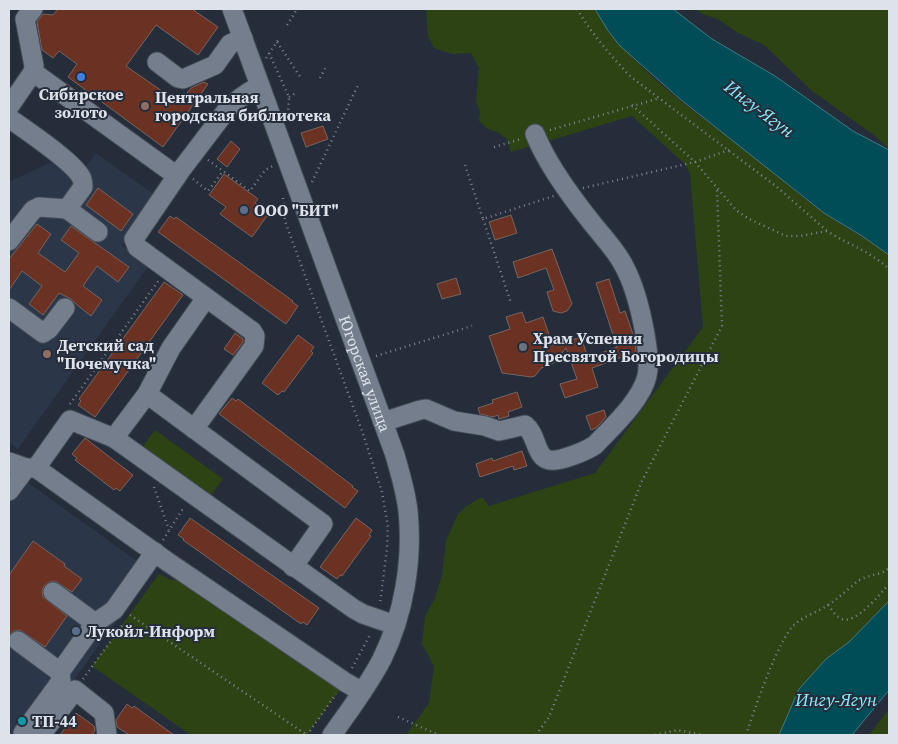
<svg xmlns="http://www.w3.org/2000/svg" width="898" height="744" font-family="'Source Serif 4',serif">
<rect width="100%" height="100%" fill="#252d3a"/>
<!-- built -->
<g fill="#2b3648">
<path d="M96,153L157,197L122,246L148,266L18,449L9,442V182L54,161L85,168Z"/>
<path d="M9,469L152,572L55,706L30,735H9Z"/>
</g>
<!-- green -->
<g fill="#2e4314">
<path d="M426,9H595C631,70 696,112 752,155C776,174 800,197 826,214C846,229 870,239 889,255V601L849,642L826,659L799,689L779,735H406L429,703L434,666L422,644L425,616L435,598L442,575L446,541L458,514L465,507L482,497L489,506L595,473L703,327L690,174L685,164L632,116L511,152L507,139L499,133L488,129L479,121L480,112L476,101L479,68L471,53L452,54L434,48L428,36Z"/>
<path d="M695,9H889V149L874,135L812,91L764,45L738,33L718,19L702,14Z"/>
<path d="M155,430L223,479L208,499L140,450Z"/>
<path d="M159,574L171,580L185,581L341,688L307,735H191L92,666Z"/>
<path d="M889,709V735H869Z"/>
</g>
<!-- water -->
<g fill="#004c57" stroke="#437983">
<path d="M595,9H673L712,39L775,76L853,131L889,150V255L862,236L824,213L680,99L619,45L607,29Z"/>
<path d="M889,601V690L852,735H779L799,689L826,659L849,642Z"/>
</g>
<!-- building -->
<g fill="#6b3224" stroke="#77645f">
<path d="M58,9H192L218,27L198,55L156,25L126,66L179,103L191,88L204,82L208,84L163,147L68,77L77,64L59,51L53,58L42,50L37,22L43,14L53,15Z"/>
<path d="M323,126L328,139L306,147L301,133Z"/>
<path d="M231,141L240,149L227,167L217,159Z"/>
<path d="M224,174L258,199L255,203L269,213L252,237L220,214L226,207L209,195Z"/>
<path d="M98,188L133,214L121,231L86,205Z"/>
<path d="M511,215L517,233L495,240L489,222Z"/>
<path d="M170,216L174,219L176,217L293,301L292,302L298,306L286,324L158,232Z"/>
<path d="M37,224L51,234L38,253L65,272L79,253L61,240L71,226L129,267L118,282L97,266L83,286L102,300L91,316L76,304L71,299L59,293L43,315L29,304L42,286L22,271L9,290V259Z"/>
<path d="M552,249L572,304L567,311L561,313L553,311L547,292L554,290L546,268L518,278L513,262Z"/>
<path d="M456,278L461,294L442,299L437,284Z"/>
<path d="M609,279L620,313L625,311L634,337L636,352L592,368L598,387L565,398L560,384L577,379L566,348L554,363L541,368L535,376L531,377L502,373L489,336L510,329L506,317L522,312L526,323L543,317L553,346L581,337L588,358L617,347L596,283Z"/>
<path d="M164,282L183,295L95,417L78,405L81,401L79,399Z"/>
<path d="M235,333L243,339V342L233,355L224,349Z"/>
<path d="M298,335L314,347L311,351L313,353L284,392L282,391L278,395L262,383Z"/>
<path d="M517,392L522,407L508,412L509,416L499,419L498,415L493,417L480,414L478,408L493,403L492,400Z"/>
<path d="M232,398L236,401L238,399L353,486L352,487L358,491L345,508L219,414Z"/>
<path d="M604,410L606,417L596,428L591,430L586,416Z"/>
<path d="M85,438L133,475L120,491L116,488L114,490L75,460L77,458L72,454Z"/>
<path d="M522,451L527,466L514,470L513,466L480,477L476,464L492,458L493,461Z"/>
<path d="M190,518L319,608L307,625L303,622L301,624L183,540L184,539L178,535Z"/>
<path d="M356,518L372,530L369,535L371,536L342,576L340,575L337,579L320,567Z"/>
<path d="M33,541L65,564L64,566L82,579L72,592L55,581L49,582L44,586L42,591L43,597L67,616L45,647L20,630L14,631L9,635V575Z"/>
<path d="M127,704L132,708L134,706L174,735H129L117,727L116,720Z"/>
<path d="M76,713L94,726L95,731L92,735H60Z"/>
</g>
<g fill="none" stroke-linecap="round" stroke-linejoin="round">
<!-- minor casing -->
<g stroke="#444b55" stroke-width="21">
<g id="minor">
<path d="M33,9L25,19L34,66L33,72L177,176"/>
<path id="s1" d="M232,9L395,455C400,473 406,492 408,511C413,560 404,614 382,659C368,686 349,711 332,735"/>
<path d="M157,62L178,78L183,79L215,65L230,44L243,38"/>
<path d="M9,107L33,72"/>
<path d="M9,118C24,129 76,163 82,179C83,182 83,184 83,187L67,209L39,207L33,210L9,241"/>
<path d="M67,209L98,232"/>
<path d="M9,308L43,333L49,329L65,308"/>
<path d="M147,394L323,524L293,567"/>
<path d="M383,422L420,410L426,409L454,421L485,426L499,431L525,425C533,432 534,440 538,449C540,454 544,459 549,460C560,462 586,451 595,445C612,427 641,401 647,376C650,363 647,347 645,334C641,312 635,286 624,266C616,250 603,237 592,223C572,198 547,164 535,134"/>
<path d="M194,429L254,346L255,336L252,331L137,247L134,239L181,170L226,111C236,100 247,92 260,86"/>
<path d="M114,438L147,394L171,348L206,298"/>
<path d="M9,462L26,468H36L168,562L345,682L362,692"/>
<path d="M36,468L70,420L114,438L354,609L363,614L395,625"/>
<path d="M9,491L26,468"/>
<path d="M53,592L95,623"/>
<path d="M18,641L60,672L95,623L114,610L155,552"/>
<path d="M23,733L61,681L60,672"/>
<path d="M41,735L75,690L104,713L107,735"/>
</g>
</g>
<!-- path -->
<g stroke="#7e8590" stroke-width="2.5" stroke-dasharray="1 4" stroke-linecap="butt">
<path d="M577,9C592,34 610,55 631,77L777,187L827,231"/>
<path d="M287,25L297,9"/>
<path d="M277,42L301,78"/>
<path d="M269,53L289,97L288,114"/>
<path d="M266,58L279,39"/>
<path d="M320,78L327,65"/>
<path d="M289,97L296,93"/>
<path d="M632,105L695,162L736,210L749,219L786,236H800L827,231C849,245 870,251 889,269"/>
<path d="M550,130L660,98"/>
<path d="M494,147L521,139"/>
<path d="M208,160L250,191L265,170L273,166"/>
<path d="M465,165L483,219L554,196"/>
<path d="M193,179L208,191L223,171"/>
<path d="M312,182L359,83"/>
<path d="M583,188L695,162L729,150"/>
<path d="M283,198L285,221L362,431L382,492L388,527L387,548L380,604"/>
<path d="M483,219L511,303"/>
<path d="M376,356L472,326"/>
<path d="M70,404L159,280"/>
<path d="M154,487L169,530"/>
<path d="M163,540L184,507"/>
<path d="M828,605C832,610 836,617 842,619C855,625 881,593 889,584"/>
<path d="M130,615L307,735"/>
<path d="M352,668L371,633"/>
<path d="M83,679L124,623"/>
<path d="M398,717L439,735"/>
<path d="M307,735L336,694"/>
<path d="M536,735L549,717L642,481L722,326L717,190"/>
<path d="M655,735L678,730L703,735"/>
<path d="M746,735C753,713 779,637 795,624C804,616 818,612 828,605C839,598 848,589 858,581C868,574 881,576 889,568"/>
</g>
<!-- minor -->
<use href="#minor" stroke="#747e8c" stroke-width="19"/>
</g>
<!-- markers -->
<circle fill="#3f7fe0" stroke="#252d3a" stroke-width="2" cx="81" cy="77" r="5"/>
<g fill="#8d6e63" stroke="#252d3a" stroke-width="2">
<circle cx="145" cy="106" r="5"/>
<circle cx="47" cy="354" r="5"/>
</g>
<g fill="#5c6f8a" stroke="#252d3a" stroke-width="2">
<circle cx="244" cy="210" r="5"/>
<circle cx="76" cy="631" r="5"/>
</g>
<circle fill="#6b7280" stroke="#252d3a" stroke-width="2" cx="523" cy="347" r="5"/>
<circle fill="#0f9aa8" stroke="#252d3a" stroke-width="2" cx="22" cy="721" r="5"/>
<g text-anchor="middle" stroke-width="4" stroke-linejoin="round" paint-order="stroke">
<!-- poi labels -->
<g font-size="16" font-weight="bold" fill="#dee3eb" stroke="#252d3a" text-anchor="start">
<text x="81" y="100" text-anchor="middle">Сибирское<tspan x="81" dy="18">золото</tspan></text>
<text x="155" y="103">Центральная<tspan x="155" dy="18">городская библиотека</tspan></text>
<text x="254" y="216">ООО "БИТ"</text>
<text x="533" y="344">Храм Успения<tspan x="533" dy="18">Пресвятой Богородицы</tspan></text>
<text x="57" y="351">Детский сад<tspan x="57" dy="18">"Почемучка"</tspan></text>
<text x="86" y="637">Лукойл-Информ</text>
<text x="32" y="727">ТП-44</text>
</g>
<!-- street labels -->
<g font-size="16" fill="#dee3eb" stroke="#252d3a">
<text dy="6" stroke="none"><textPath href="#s1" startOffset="388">Югорская улица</textPath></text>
</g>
<!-- water labels -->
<g font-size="18" font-style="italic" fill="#8ce8fa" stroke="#252d3a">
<text transform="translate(759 109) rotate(37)" y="6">Ингу-Ягун</text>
<text x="836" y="706">Ингу-Ягун</text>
</g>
</g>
<!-- border -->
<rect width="898" height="744" fill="none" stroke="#dee3eb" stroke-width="20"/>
</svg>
